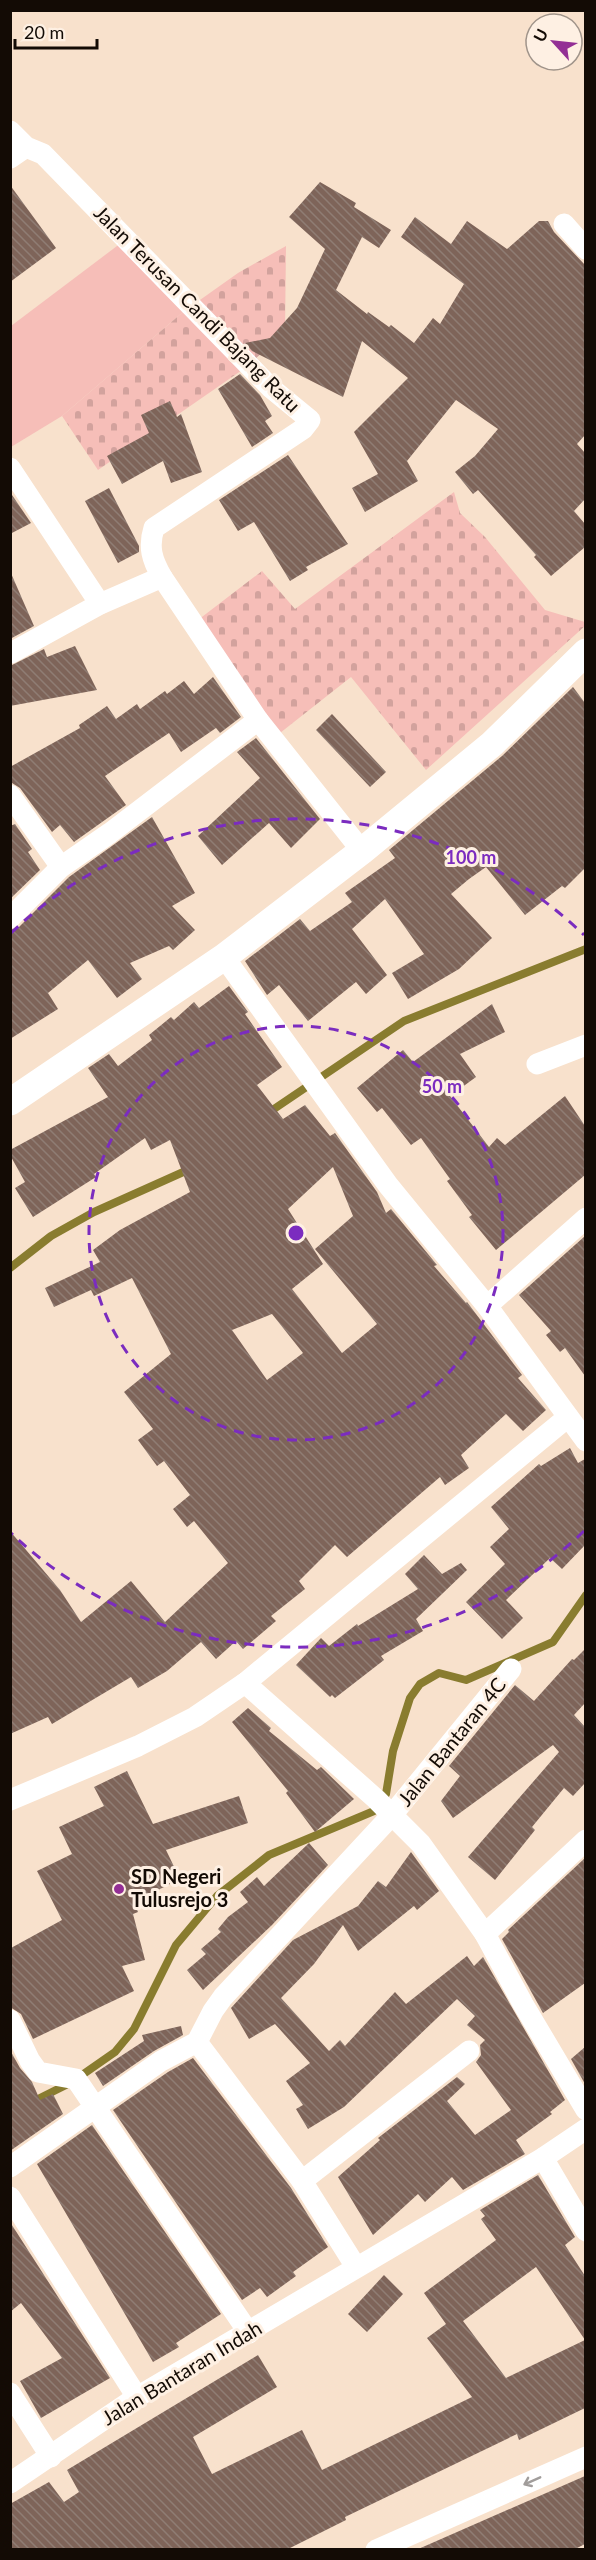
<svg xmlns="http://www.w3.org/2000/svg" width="596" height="2560" font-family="Lato,sans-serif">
<defs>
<pattern id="cemetery-stones" width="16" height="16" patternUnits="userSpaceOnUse" patternTransform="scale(1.5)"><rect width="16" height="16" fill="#f6beb8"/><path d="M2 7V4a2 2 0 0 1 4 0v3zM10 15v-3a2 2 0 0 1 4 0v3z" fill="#d2a29d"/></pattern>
<pattern id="building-back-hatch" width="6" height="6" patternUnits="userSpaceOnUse" patternTransform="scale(1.5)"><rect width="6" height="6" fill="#7e6459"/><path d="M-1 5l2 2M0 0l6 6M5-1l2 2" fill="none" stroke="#8f7d74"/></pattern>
</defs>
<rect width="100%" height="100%" fill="#f8e1cc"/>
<!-- grass -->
<path fill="#f6beb8" d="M121,243L183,312L62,416L11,447V326Z"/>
<!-- cemetery -->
<g fill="url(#cemetery-stones)">
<path d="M286,246L285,332L245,368L98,470L62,416L183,312L238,273Z"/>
<path d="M454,492L460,513L485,537L545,610L585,622L586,625L426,770L351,677L280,733L198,620L262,571L295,609Z"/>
</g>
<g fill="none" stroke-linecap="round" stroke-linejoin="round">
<!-- stream -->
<g stroke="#897c2f" stroke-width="8">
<path d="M268,1113L404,1021L586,949"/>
<path d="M10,1268L51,1236L94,1212L190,1169"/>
<path d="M82,2075L115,2052L134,2029L176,1945L217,1896L269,1855L374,1811L386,1794L393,1751L410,1698L420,1684L439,1673L466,1680L553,1642L586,1595"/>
<path d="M30,2103L66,2085"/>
</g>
</g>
<!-- building -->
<g fill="url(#building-back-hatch)" fill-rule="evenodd">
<path d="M320,182L356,203L354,207L391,230L379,248L362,237L336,290L367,314L368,312L389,327L391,325L414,343L433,318L440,324L464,284L401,237L415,217L451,244L467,221L507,249L539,221H548L554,232L585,265V435L577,444L585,453V499L574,511L585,524V547L551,576L534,557L536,555L478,490L473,494L455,472L475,456L498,429L456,400L407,461L418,481L365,512L352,488L378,474L354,432L408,378L362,341L343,397L252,351L245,343L270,338L297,308L325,249L289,217Z"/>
<path d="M10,185L56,248L10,282Z"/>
<path d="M240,374L260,395L272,416L265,421L273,433L252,447L218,389Z"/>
<path d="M170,401L177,417L181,414L202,472L171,483L163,461L122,484L107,456L149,433L141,415Z"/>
<path d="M288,455L348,544L306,567L308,570L290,581L254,522L238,531L219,500Z"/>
<path d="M109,488L139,546V552L118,563L85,501Z"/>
<path d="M10,492L31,523L10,534Z"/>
<path d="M10,571L34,626L10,639Z"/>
<path d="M75,646L97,690L10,706V666L44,649L47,657Z"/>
<path d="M213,677L241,717L220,733L216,728L181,752L169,733L105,776L126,805L74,842L60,825L52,832L20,788L12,783L10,767L80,728L79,725L107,706L116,719L137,704L140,709L165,691L167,694L184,681L194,694Z"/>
<path d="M573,687L585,703V868L565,888L562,886L525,915L486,867L469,879L451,894L492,938L459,969L408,999L392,973L424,954L385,899L352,929L387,975L366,994L356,982L308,1021L279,985L267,995L245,961L300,919L310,931L352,902L345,893L395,858L389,850L502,756Z"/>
<path d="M332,714L386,772L370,787L316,730Z"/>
<path d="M256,738L320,819L291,848L269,823L222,865L198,836L260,778L237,752Z"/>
<path d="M152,817L195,893L172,906L195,930L173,950L169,946L130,963L142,979L117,998L88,960L48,993L58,1009L10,1039V930L19,927L69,877Z"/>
<path d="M15,824L32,849L28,852L40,870L10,899V826Z"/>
<path d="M229,986L248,1012L245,1014L282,1067L257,1085L283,1119L305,1105L330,1136L335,1133L377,1192L386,1213L391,1209L437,1265L434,1266L466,1303L467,1302L522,1375L518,1378L546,1410L523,1431L506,1414L461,1455L469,1468L445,1485L440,1477L347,1557L335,1545L299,1581L305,1589L271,1616L276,1621L243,1649L236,1641L216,1659L201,1642L167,1671L138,1688L131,1677L52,1724L48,1717L10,1734V1531L60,1590L81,1622L131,1581L165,1622L228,1563L194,1521L187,1527L173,1509L190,1495L164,1461L157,1466L138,1440L153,1429L124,1392L171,1354L132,1278L94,1296L91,1290L54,1307L45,1288L100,1262L93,1250L120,1230L190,1192L170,1140L151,1150L145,1138L94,1174L96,1177L33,1217L15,1188L25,1182L10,1155V1150L108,1097L88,1068L109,1054L118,1066L152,1040L149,1035L171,1017L174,1020L194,1002L199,1008ZM333,1167L353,1216L315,1249L377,1324L342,1353L292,1289L323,1264L288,1209ZM272,1314L303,1353L267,1380L232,1330Z"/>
<path d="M492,1004L505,1032L460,1054L476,1077L450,1096L489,1147L497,1138L505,1145L565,1096L585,1126V1175L496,1250L469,1217L472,1215L447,1181L450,1179L421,1138L411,1145L382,1108L377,1112L357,1088L403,1050L413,1062Z"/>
<path d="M585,1236V1376L565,1348L560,1352L546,1335L551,1331L519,1295Z"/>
<path d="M570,1448L578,1463L585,1459V1545L562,1569L550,1558L506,1600L523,1618L502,1639L466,1602L505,1564L490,1547L509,1529L491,1507L539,1464L541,1466Z"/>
<path d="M424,1555L442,1574L461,1563L467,1570L416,1619L423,1631L381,1656L384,1660L335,1698L332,1695L330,1697L296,1665L321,1638L329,1646L357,1624L358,1626L418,1589L405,1574Z"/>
<path d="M585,1649V1703L574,1715L585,1727V1783L573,1796L564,1788L532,1827L535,1830L495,1880L468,1857L559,1752L553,1745L453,1818L441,1801L460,1776L449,1766L515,1685L534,1701L572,1659L574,1660Z"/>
<path d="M248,1708L271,1728L269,1731L317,1770L321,1767L354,1799L315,1832L286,1793L288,1791L232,1722Z"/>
<path d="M127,1771L153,1824L239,1796L248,1823L166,1850L180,1879L134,1902L138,1912L133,1914L145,1960L122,1966L134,1991L33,2039L21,2014L10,2007L11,1948L62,1920L37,1871L72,1854L59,1827L104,1806L94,1787Z"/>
<path d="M309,1843L328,1865L272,1925L203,1990L187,1970L206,1954L201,1949L221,1932L218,1929L228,1917L248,1902L240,1892L257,1877L264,1886Z"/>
<path d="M411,1852L439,1891L417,1910L414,1906L358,1951L343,1925L314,1964L281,1998L329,2051L340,2040L345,2046L395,1992L406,2004L467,1956L474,1966L483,1957L565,2100L550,2112L552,2114L516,2140L525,2154L463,2190L452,2177L425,2202L418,2194L373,2235L338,2177L380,2140L378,2138L457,2077L465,2084L447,2101L475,2135L511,2110L476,2062L481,2055L480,2045L485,2040L467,2025L475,2016L457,1999L344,2107L308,2129L296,2109L303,2105L286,2081L310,2063L275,2024L249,2039L231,2008L293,1940L358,1906L378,1881L386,1887Z"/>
<path d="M585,1858V1983L543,2013L502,1939L509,1932L508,1930Z"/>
<path d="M181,2026L183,2035L154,2051L103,2086L95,2073L144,2041L142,2035Z"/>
<path d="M585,2047V2084L571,2059Z"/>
<path d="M10,2050L20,2068L32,2082L40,2100L53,2094L63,2114L10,2151Z"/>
<path d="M193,2058L291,2188L328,2247L293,2272L296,2276L267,2297L260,2288L242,2300L113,2110L168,2072Z"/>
<path d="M92,2125L221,2314L176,2343L179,2347L153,2362L37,2164Z"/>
<path d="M538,2175L575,2237L565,2245L585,2276V2408L519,2440L517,2434L345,2517L346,2520L286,2550H10V2504L49,2482L64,2502L79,2492L67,2470L258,2355L277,2387L193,2437L212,2474L302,2430L322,2470L472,2397L427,2338L446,2324L424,2293L496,2240L481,2219L485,2216L480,2210ZM536,2267L585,2340L506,2378L463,2321Z"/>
<path d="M10,2222L110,2378L41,2418L20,2381L62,2358L21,2303L10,2312Z"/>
<path d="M384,2275L403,2294L367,2332L348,2314Z"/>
<path d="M585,2476V2544L573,2550H416Z"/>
</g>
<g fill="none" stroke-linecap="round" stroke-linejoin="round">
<!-- minor -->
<g stroke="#fff" stroke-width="21">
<path d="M10,131L26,147L43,154L271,388L310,420L303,429L154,528C148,547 152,560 162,577L258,720L362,851"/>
<path d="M10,158L26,147"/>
<path d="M564,224L586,249"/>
<path d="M10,468L100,604"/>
<path d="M11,653L100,604L162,577"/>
<path d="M10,795L61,867"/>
<path d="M10,918L61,867L110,833L258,720"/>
<path d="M224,957L388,1185L487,1306L586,1441"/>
<path d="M537,1064L586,1045"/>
<path d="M487,1306L586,1218"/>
<path d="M245,1683L376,1799L421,1844L485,1934L523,2004L586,2110"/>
<path d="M10,1800L138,1746L195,1717L245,1683L568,1417"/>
<path d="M485,1934L586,1840"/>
<path d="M10,2020L30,2061L38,2072L76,2079L249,2333"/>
<path d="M197,2042L302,2181L356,2267"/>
<path d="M543,2158L586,2231"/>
<path d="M10,2167L161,2061L197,2042L213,2011L223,1997L392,1815L511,1669"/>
<path d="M302,2181L469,2051"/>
<path d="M10,2197L137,2397"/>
<path d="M10,2393L51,2457"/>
<path d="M10,2483L137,2397L543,2158L586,2129"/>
<path d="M376,2550L586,2457"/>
</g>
<!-- tertiary -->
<path stroke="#fff" stroke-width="27" d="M10,1102L224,957L362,851L492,744L586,652"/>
</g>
<!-- one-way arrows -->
<defs><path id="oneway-shaft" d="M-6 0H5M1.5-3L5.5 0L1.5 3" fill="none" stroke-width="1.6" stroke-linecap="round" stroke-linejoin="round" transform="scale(1.5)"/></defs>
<use stroke="#a19d9b" href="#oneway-shaft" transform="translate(532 2481) rotate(156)"/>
<!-- distance rings -->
<g fill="none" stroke="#7b2cbf" stroke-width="3" stroke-dasharray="10 8">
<circle cx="296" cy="1233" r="207"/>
<path d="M584 1531A414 414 0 0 1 11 1533M11 933A414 414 0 0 1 584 935"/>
</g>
<!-- markers -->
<circle fill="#932f95" stroke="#fef0e3" stroke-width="2" cx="119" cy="1889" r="6"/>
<g text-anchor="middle" stroke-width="6" stroke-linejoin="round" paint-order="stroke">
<!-- street labels -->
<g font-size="20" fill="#130b05" stroke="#fef0e3">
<text transform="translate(197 309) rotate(45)" y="7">Jalan Terusan Candi Bajang Ratu</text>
<text transform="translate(452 1742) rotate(-51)" y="7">Jalan Bantaran 4C</text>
<text transform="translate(182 2373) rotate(-31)" y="7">Jalan Bantaran Indah</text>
</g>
<!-- poi labels -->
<g font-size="20" font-weight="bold" fill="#130b05" stroke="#fef0e3" text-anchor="start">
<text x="131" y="1884">SD Negeri<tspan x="131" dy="23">Tulusrejo 3</tspan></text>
</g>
</g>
<circle cx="296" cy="1233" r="9" fill="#7b2cbf" stroke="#fef0e3" stroke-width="3"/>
<g font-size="18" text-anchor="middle" font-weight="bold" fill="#7b2cbf" stroke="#fef0e3" stroke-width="6" stroke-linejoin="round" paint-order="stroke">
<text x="471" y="864">100 m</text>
<text x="442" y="1093">50 m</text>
</g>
<!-- border -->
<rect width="596" height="2560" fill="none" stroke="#130b05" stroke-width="24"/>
<!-- north arrow -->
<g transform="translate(554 42) rotate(297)"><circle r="28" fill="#fef0e3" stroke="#a0948a" stroke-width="1.5"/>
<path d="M0-4.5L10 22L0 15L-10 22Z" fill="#932f95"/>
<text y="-9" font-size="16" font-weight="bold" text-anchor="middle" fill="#130b05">U</text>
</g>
<!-- scale -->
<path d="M15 39v9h82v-9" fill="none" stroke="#130b05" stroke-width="3"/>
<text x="24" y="39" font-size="18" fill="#130b05" stroke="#fef0e3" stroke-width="4.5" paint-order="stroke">20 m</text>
</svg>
